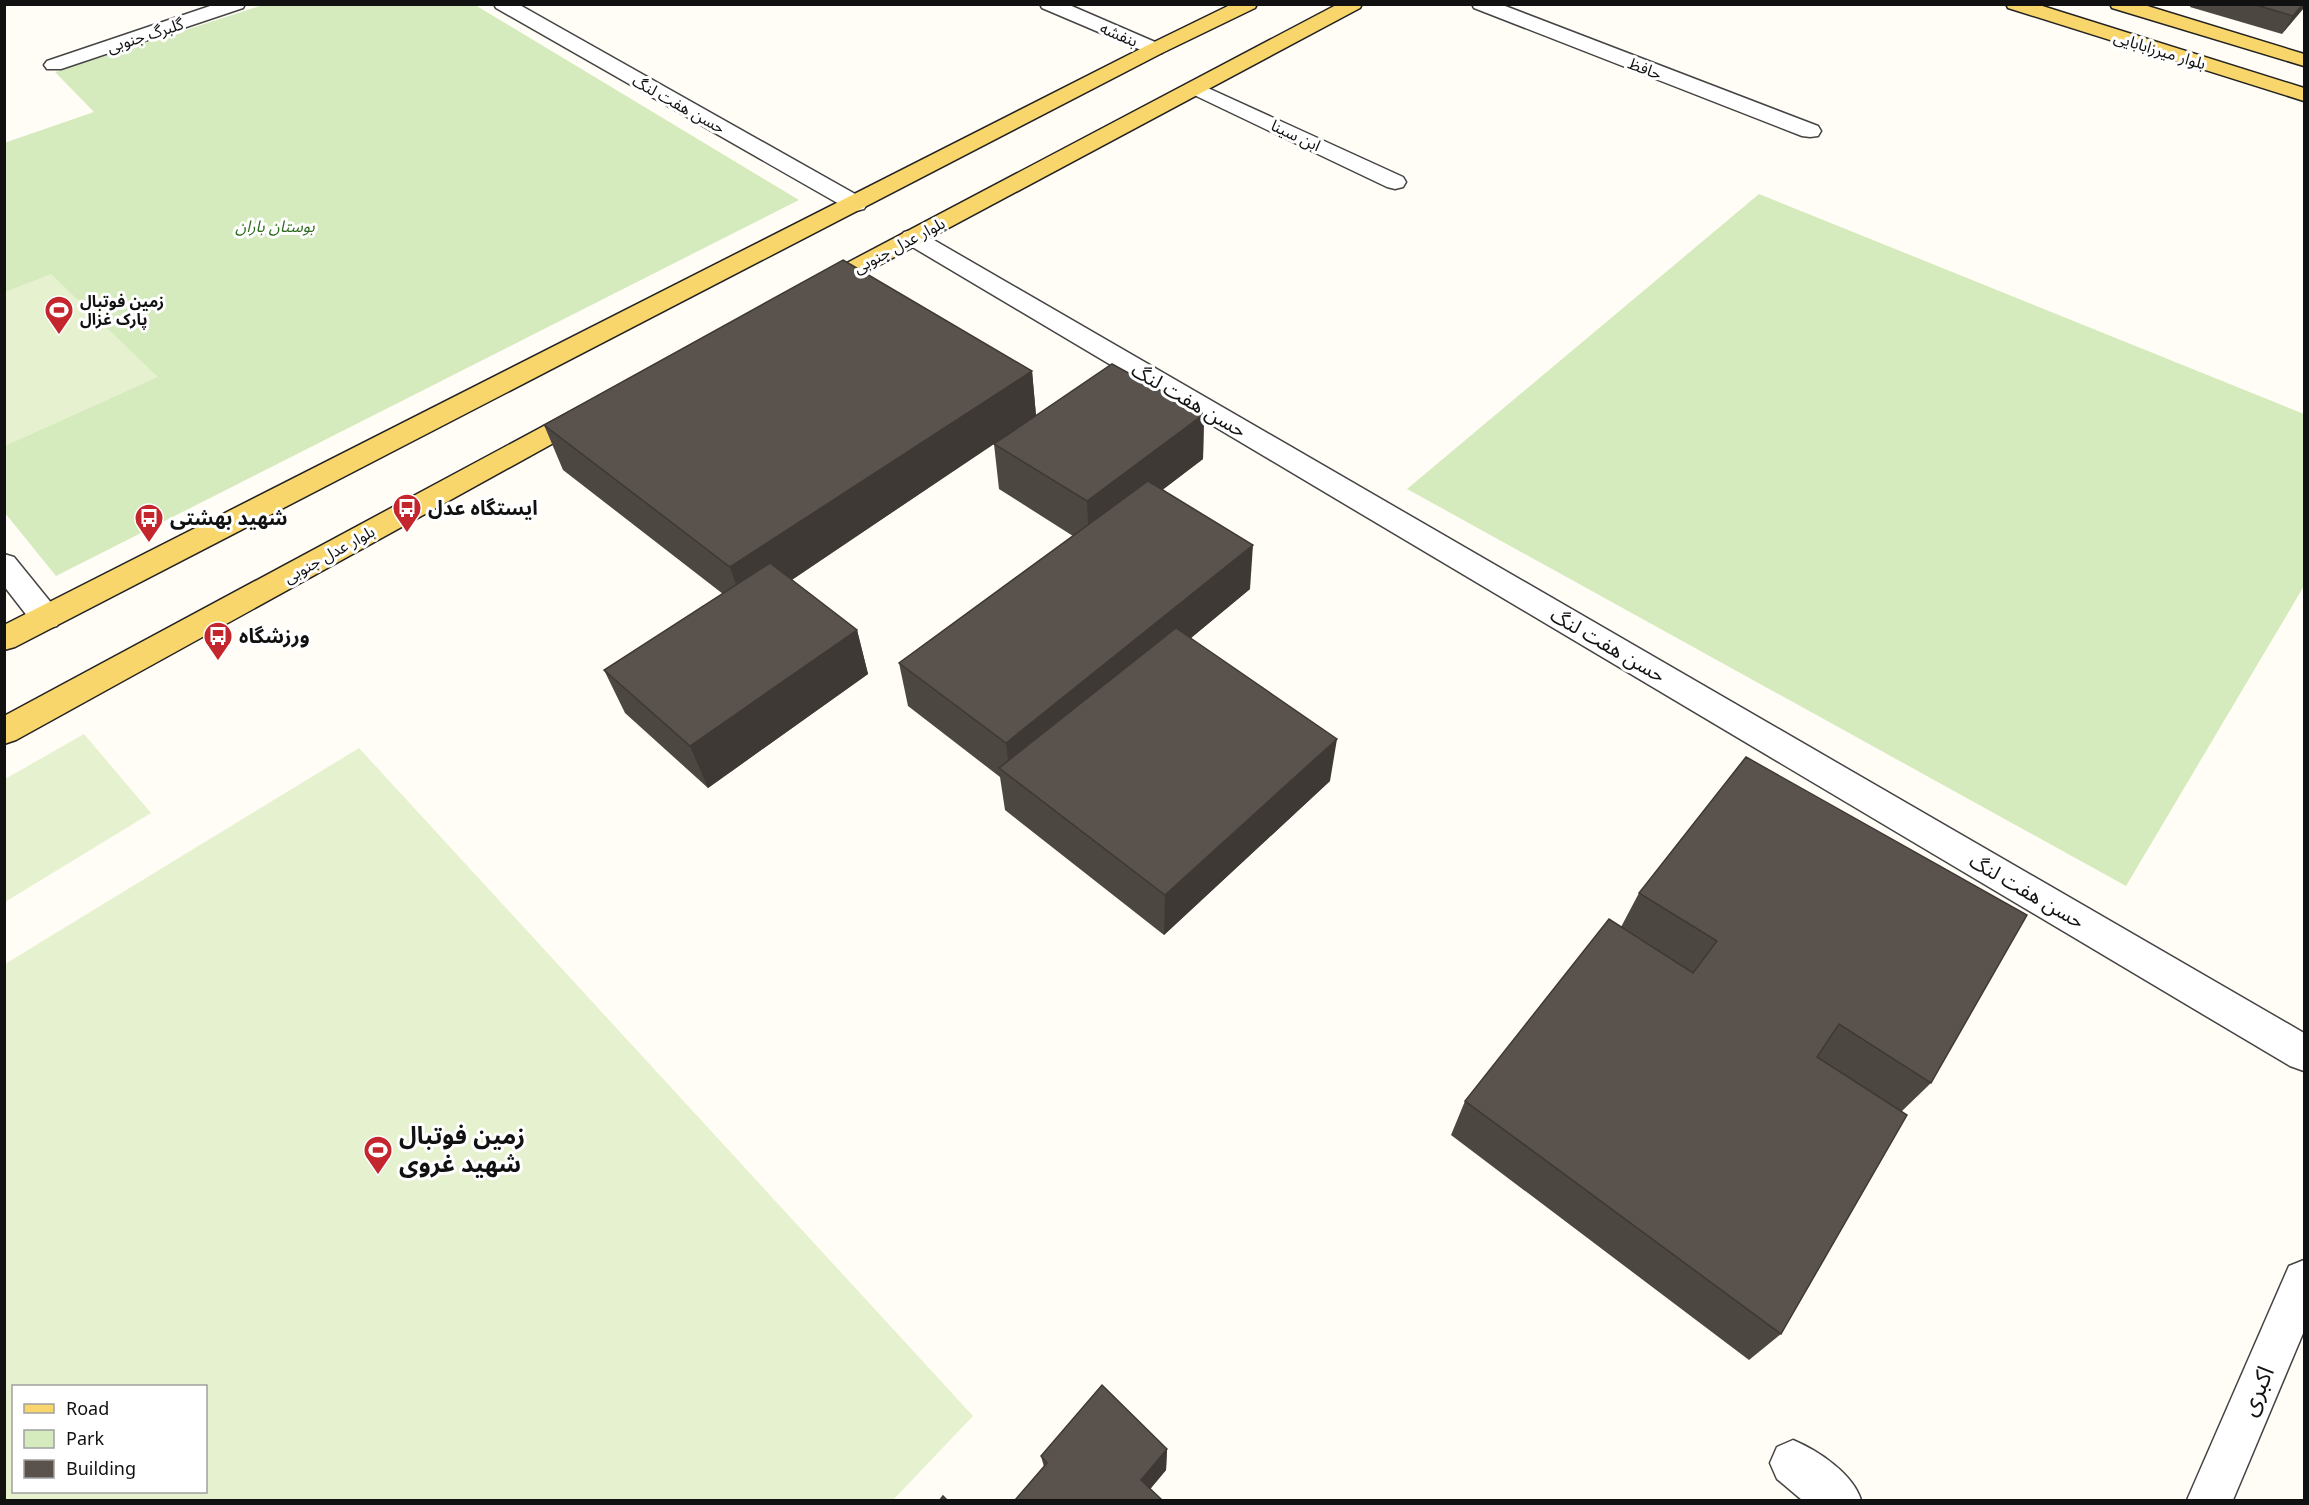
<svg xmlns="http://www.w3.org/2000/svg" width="2309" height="1505" font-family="Georgia,'Noto Sans Arabic',serif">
<rect width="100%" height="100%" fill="#fffdf5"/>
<!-- green -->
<g fill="#d5ebbd">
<path d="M263,5H475L799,200L56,576L5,513L4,143L94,112L55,72Z"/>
<path d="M1759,194L2304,414V586L2126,886L1407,489Z"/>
</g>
<!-- pitch -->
<g fill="#e6f2cf" fill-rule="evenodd">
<path d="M51,274L158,377L5,446V292Z"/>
<path d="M84,734L151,813L5,902V779Z"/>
<path d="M359,748L973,1416L893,1500H5V964ZM14,1386H206V1492H14Z"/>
</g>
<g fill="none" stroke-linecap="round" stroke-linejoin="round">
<!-- minor casing -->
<g stroke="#444" stroke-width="3">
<g id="minor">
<path d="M216,4H245L243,8L61,69H47L44,65L47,61Z"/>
<path d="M494,4H518L864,199L867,204L864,209L856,211L848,209L496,8Z"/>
<path d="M1040,4H1067L1162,45L1165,49L1162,53H1148L1042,8Z"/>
<path d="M1472,4H1500L1818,126L1821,131L1818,136L1810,137L1802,136L1474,8Z"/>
<path d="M1197,83L1403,177L1406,182L1403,187L1395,189L1387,187L1190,93L1187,89L1190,85Z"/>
<path d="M912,230L920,232L2304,1033V1071L2290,1066L904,242L900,237L904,232Z"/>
<path d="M4,554L14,557L57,610L61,618L57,626L46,629L35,626L4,586Z"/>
<path d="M2304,1260V1331L2233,1500H2187L2289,1266Z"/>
<path d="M1793,1440C1819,1451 1853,1474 1861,1500H1802L1777,1479L1770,1463L1777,1447Z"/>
</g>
</g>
<!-- major casing -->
<g stroke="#222" stroke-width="3">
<g id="major">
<path d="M1232,4H1257L1255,8L1162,53L15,647L4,650V625L1148,45Z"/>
<path d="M1338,4H1362L1360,8L827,293L818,295L809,293L806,288L809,283Z"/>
<path d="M2006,4H2036L2304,88V101L2008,8Z"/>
<path d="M2110,4H2141L2304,54V66L2112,8Z"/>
<path d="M588,405L597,407L601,413L597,419L16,740L4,744V716L579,407Z"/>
</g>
</g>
<!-- minor -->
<use href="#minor" fill="#fff" fill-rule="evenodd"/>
<!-- major -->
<use href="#major" fill="#f9d66b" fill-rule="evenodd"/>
</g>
<!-- wall -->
<g fill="#4d4742">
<path d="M2191,4H2304L2282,34L2190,7Z"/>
<path d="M1032,371L1036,415L1204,414L1203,459L1162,490L1250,589L1191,638L1330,781L1164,935L1005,810L1000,777L908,706L899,663L1073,536L999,489L994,444L996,442L792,580L857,630L868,674L708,788L625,713L604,670L723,594L563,470L544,425Z"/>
<path d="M1746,757L1931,1083L1902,1111L1781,1334L1749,1360L1451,1135L1465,1101L1621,927L1639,893Z"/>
<path d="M1167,1449L1166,1470L1150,1489L1044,1467L1041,1456Z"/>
</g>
<!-- shaded-wall -->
<g fill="#3f3936">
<path d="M2303,4H2304V8L2282,34L2293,16Z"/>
<path d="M1032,371L1036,416L745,611L730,567Z"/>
<path d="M1204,414L1203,459L1089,546L1087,501Z"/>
<path d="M1253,545L1250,589L1017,782L1010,777L1006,743Z"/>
<path d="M857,630L868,674L708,788L690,746Z"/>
<path d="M1337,739L1330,781L1164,935L1165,895Z"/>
<path d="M1167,1449L1166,1470L1142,1499L1141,1480Z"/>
</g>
<!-- building -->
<g fill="#5a524d" stroke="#3f3936" stroke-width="1.5">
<path d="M2253,4H2303L2293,16Z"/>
<path d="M843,260L1032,371L730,567L544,425Z"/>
<path d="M1112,364L1204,414L1087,501L994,444Z"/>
<path d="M1148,481L1253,545L1006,743L899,663Z"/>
<path d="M770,563L857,630L690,746L604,670Z"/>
<path d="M1176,628L1337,739L1165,895L999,768Z"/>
<path d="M1746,757L2027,915L1931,1083L1839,1024L1817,1057L1907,1115L1781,1334L1465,1101L1609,919L1693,973L1717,941L1639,893Z"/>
<path d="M1102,1385L1167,1449L1141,1480L1162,1500H1015L1047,1463L1041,1456Z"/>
<path d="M943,1496L947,1500H940Z"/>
</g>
<!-- icons -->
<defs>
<g id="stadium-pin" transform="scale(1.5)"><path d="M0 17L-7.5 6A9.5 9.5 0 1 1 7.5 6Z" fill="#c4262e" stroke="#fff"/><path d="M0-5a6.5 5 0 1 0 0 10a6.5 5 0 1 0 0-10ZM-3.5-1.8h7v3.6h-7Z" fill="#fff"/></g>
<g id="bus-pin" transform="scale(1.5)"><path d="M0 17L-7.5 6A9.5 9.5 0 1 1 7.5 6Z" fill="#c4262e" stroke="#fff"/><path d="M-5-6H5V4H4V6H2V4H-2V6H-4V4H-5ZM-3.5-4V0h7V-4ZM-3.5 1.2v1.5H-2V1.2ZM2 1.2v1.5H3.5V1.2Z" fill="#fff"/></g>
</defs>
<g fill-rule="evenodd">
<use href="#stadium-pin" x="59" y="310"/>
<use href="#bus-pin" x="407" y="508"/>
<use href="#bus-pin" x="149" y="518"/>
<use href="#bus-pin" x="218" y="636"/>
<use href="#stadium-pin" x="378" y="1150"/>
</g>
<g text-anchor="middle" stroke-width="6" stroke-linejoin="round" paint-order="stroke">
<!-- far-street labels -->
<g font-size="16" fill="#111" stroke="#fff">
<text transform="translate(1119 34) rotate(23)" y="6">بنفشه</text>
<text transform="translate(145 35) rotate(-18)" y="6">گلبرگ جنوبی</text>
<text transform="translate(2160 50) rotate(17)" y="6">بلوار میرزابابایی</text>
<text transform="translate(1645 68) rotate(21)" y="6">حافظ</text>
<text transform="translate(679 104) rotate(29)" y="6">حسن هفت لنگ</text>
<text transform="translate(1296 135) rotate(25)" y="6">ابن سینا</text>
<text transform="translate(899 245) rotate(-28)" y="6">بلوار عدل جنوبی</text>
<text transform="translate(329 554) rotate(-29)" y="6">بلوار عدل جنوبی</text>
</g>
<!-- far-park labels -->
<g font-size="16" font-style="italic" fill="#2f6b1f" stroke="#fff">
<text x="275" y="232">بوستان باران</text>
</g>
<!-- far-poi labels -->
<g font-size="16" font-weight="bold" fill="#111" stroke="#fff" text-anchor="start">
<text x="80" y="307">زمین فوتبال<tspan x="80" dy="18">پارک غزال</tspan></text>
</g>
<!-- street labels -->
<g font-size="20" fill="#111" stroke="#fff">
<text transform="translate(1189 400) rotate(30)" y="7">حسن هفت لنگ</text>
<text transform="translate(1608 645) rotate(30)" y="7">حسن هفت لنگ</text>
<text transform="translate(2027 891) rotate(30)" y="7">حسن هفت لنگ</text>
</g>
<!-- poi labels -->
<g font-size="20" font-weight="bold" fill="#111" stroke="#fff" text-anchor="start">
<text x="428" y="515">ایستگاه عدل</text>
<text x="170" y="525">شهید بهشتی</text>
<text x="239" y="643">ورزشگاه</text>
</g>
<!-- near-poi labels -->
<g font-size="24" font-weight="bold" fill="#111" stroke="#fff" text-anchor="start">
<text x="399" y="1144">زمین فوتبال<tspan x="399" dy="28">شهید غروی</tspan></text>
</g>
<!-- near-street labels -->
<g font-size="24" fill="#111" stroke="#fff">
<text transform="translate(2257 1391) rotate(-67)" y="8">اکبری</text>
</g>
</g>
<!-- border -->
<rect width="2309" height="1505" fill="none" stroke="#111111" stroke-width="12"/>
<!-- legend -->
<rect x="12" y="1385" width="195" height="108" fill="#ffffff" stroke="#a0a0a0" stroke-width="1.5"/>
<rect x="24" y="1404" width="30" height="9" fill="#f9d66b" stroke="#a0a0a0" stroke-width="1.5"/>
<text x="66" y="1415" font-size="18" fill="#111111">Road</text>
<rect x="24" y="1430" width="30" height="18" fill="#d5ebbd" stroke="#a0a0a0" stroke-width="1.5"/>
<text x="66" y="1445" font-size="18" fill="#111111">Park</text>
<rect x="24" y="1460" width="30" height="18" fill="#5a524d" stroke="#a0a0a0" stroke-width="1.5"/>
<text x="66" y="1475" font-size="18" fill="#111111">Building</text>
</svg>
